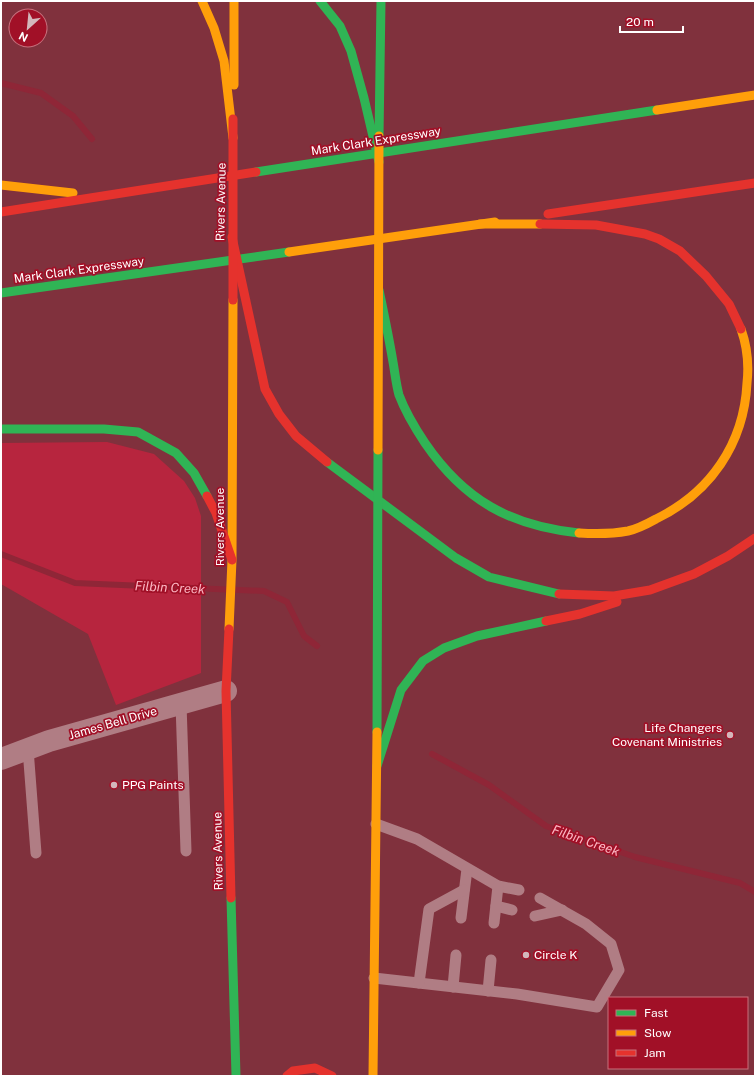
<svg xmlns="http://www.w3.org/2000/svg" width="756" height="1077" font-family="'Public Sans',sans-serif">
<rect width="100%" height="100%" fill="#80313d"/>
<!-- green -->
<path fill="#b7253e" d="M107,442L154,454L184,481L195,498L201,516V673L116,705L88,634L1,584V443Z"/>
<g fill="none" stroke-linecap="round" stroke-linejoin="round">
<!-- stream -->
<g stroke="#8f2637" stroke-width="6">
<path d="M1,83L41,93L73,116L92,139"/>
<path d="M1,554L75,583L264,591L287,602L304,636L317,646"/>
<path d="M432,754L489,785L546,826L635,857L740,883L755,892"/>
</g>
<!-- lane -->
<g stroke="#b07d84" stroke-width="11">
<path d="M181,704L186,851"/>
<path d="M28,749L36,853"/>
<path d="M376,824L417,839L498,886L519,890"/>
<path d="M496,906L512,910"/>
<path d="M535,916L562,910"/>
<path d="M461,918L467,869"/>
<path d="M494,923L498,886"/>
<path d="M374,978L517,994L597,1007L619,970L611,944L586,924L540,898"/>
<path d="M419,983L429,909L464,890"/>
<path d="M453,987L456,955"/>
<path d="M488,991L491,960"/>
</g>
<!-- street -->
<path stroke="#b07d84" stroke-width="22" d="M1,759L49,741L226,691"/>
<!-- fast -->
<g stroke="#30b455" stroke-width="9">
<path d="M320,1L340,26L351,51L364,98L379,162"/>
<path d="M379,136L381,1"/>
<path d="M256,172L657,110"/>
<path d="M379,290C384,314 389,338 393,362C395,373 396,384 399,395C405,411 415,428 425,443C464,500 510,526 579,533"/>
<path d="M1,293L289,252"/>
<path d="M1,429H104L138,432L176,453L194,473L207,496"/>
<path d="M327,462L456,558L489,577L559,594"/>
<path d="M377,732L378,450"/>
<path d="M377,766L401,690L423,661L444,648L477,636L546,621"/>
<path d="M231,898L236,1076"/>
</g>
<!-- slow -->
<g stroke="#ff9f0a" stroke-width="9">
<path d="M202,1L214,28L224,61L233,138"/>
<path d="M234,1V85"/>
<path d="M657,110L755,95"/>
<path d="M1,185L73,193"/>
<path d="M480,224H540"/>
<path d="M289,252L495,222"/>
<path d="M378,450L379,136"/>
<path d="M579,533C595,534 612,534 628,531C637,529 647,524 656,519C710,493 744,444 747,383C749,365 747,346 741,329"/>
<path d="M229,629L232,560L233,300"/>
<path d="M373,1076L377,732"/>
</g>
<!-- jam -->
<g stroke="#e5322d" stroke-width="9">
<path d="M1,212L256,172"/>
<path d="M548,214L755,183"/>
<path d="M540,224L596,225L645,234L659,239L680,251L706,276L729,304L741,329"/>
<path d="M232,237L265,389L279,414L296,436L327,462"/>
<path d="M233,300V119"/>
<path d="M207,496L216,513L232,560"/>
<path d="M559,594L614,596L650,590L694,574L728,556L755,538"/>
<path d="M546,621L580,614L617,602"/>
<path d="M229,629L226,691L231,898"/>
<path d="M287,1076L293,1071L315,1068L332,1076"/>
</g>
</g>
<!-- markers -->
<g fill="#d3b7bb" stroke="#a11027" stroke-width="1.5">
<circle cx="730" cy="735" r="4"/>
<circle cx="114" cy="785" r="4"/>
<circle cx="526" cy="955" r="4"/>
</g>
<g text-anchor="middle" stroke-width="3.5" stroke-linejoin="round" paint-order="stroke">
<!-- street labels -->
<g font-size="12" fill="#fff" stroke="#a11027">
<text transform="translate(376 141) rotate(-9)" y="4">Mark Clark Expressway</text>
<text transform="translate(221 202) rotate(-89)" y="4">Rivers Avenue</text>
<text transform="translate(79 270) rotate(-8)" y="4">Mark Clark Expressway</text>
<text transform="translate(220 527) rotate(-90)" y="4">Rivers Avenue</text>
<text transform="translate(113 723) rotate(-16)" y="4">James Bell Drive</text>
<text transform="translate(218 851) rotate(-91)" y="4">Rivers Avenue</text>
</g>
<!-- poi labels -->
<g font-size="12" fill="#fff" stroke="#a11027" text-anchor="start">
<text x="722" y="732" text-anchor="end">Life Changers<tspan x="722" dy="14">Covenant Ministries</tspan></text>
<text x="122" y="789">PPG Paints</text>
<text x="534" y="959">Circle K</text>
</g>
<!-- water labels -->
<g font-size="13" font-style="italic" fill="#fcb6c2" stroke="#a11027">
<text transform="translate(170 587) rotate(3)" y="5">Filbin Creek</text>
<text transform="translate(586 840) rotate(19)" y="5">Filbin Creek</text>
</g>
</g>
<!-- border -->
<rect width="756" height="1077" fill="none" stroke="#ffffff" stroke-width="4"/>
<!-- legend -->
<rect x="608" y="997" width="140" height="72" fill="#a11027" stroke="#c7707d"/>
<rect x="616" y="1010" width="20" height="6" fill="#30b455" stroke="#c7707d"/>
<text x="644" y="1017" font-size="12" fill="#ffffff">Fast</text>
<rect x="616" y="1030" width="20" height="6" fill="#ff9f0a" stroke="#c7707d"/>
<text x="644" y="1037" font-size="12" fill="#ffffff">Slow</text>
<rect x="616" y="1050" width="20" height="6" fill="#e5322d" stroke="#c7707d"/>
<text x="644" y="1057" font-size="12" fill="#ffffff">Jam</text>
<!-- north arrow -->
<g transform="translate(28 28) rotate(207)"><circle r="19" fill="#a11027" stroke="#c7707d"/>
<path d="M0-3L7 15L0 10L-7 15Z" fill="#d3b7bb"/>
<text y="-6" font-size="11" font-weight="bold" text-anchor="middle" fill="#ffffff">N</text>
</g>
<!-- scale -->
<path d="M620 26v6h63v-6" fill="none" stroke="#ffffff" stroke-width="2"/>
<text x="626" y="26" font-size="12" fill="#ffffff" stroke="#a11027" stroke-width="3" paint-order="stroke">20 m</text>
</svg>
